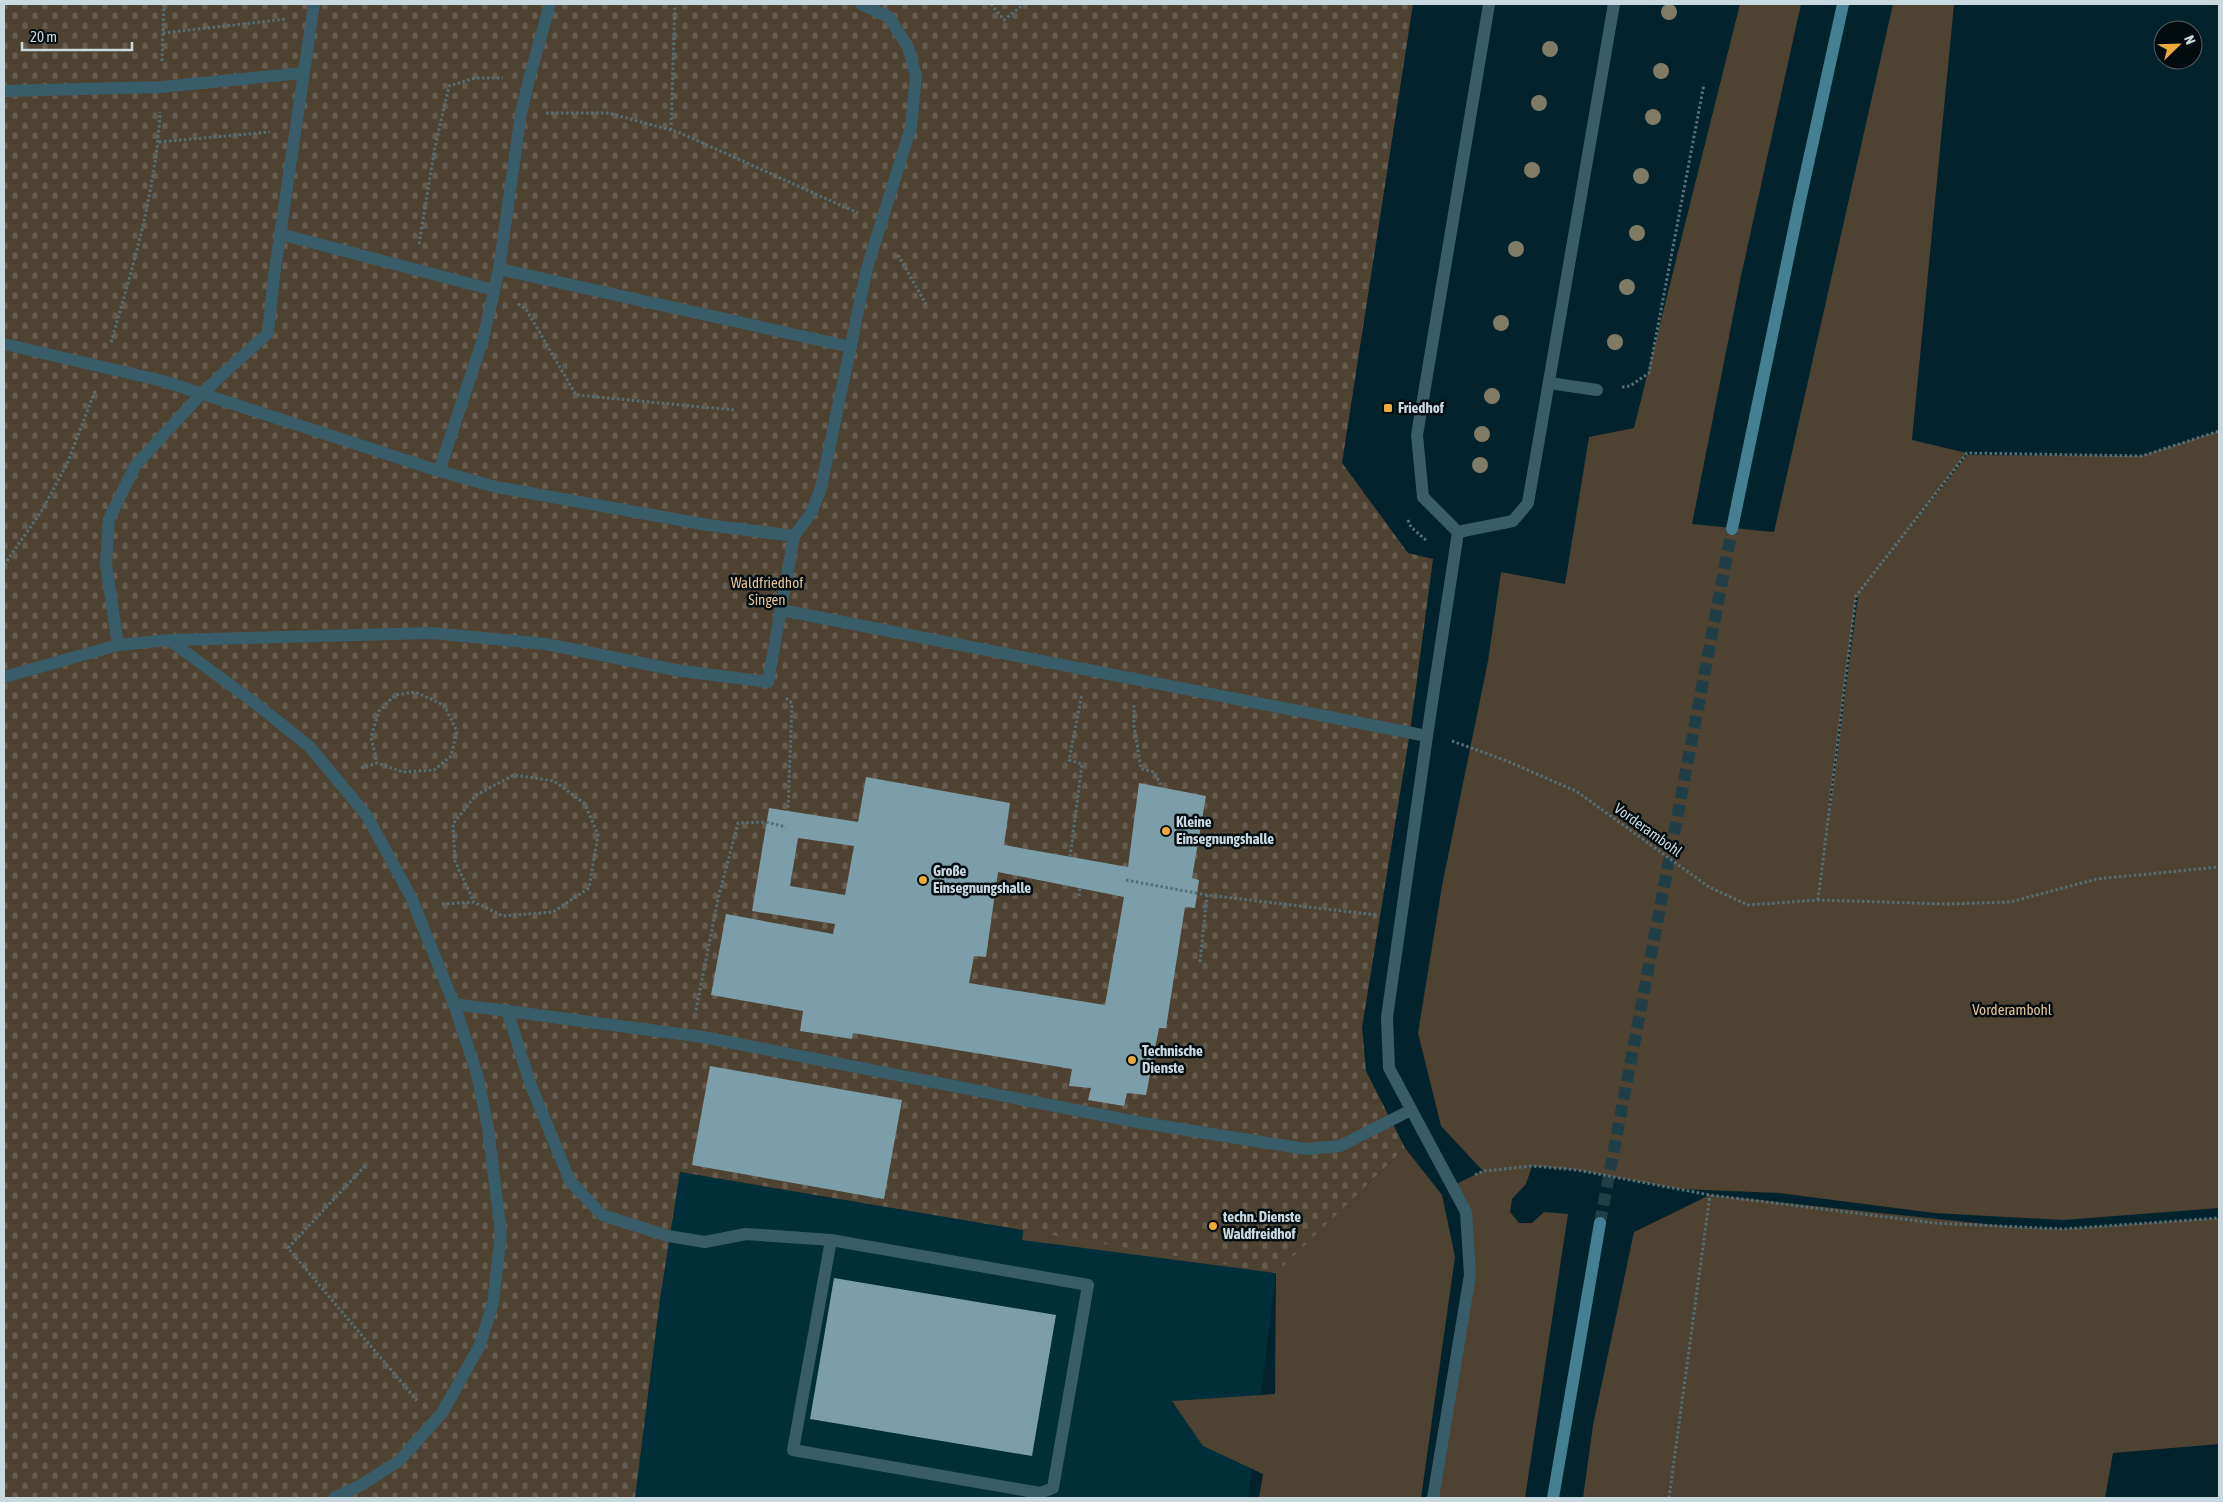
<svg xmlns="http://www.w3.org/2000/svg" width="2223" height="1502" font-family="'Asap Condensed',sans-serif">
<defs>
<pattern id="cemetery-stones" width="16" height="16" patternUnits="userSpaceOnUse" patternTransform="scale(1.25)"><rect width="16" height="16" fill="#4e4233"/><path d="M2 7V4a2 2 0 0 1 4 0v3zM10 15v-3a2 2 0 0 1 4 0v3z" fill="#665d50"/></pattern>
</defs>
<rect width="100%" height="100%" fill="#03232c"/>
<!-- built -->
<path fill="#002e39" d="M680,1172L1276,1273L1248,1498H635L660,1299Z"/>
<!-- green -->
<g fill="#4e4233" fill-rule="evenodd">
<path d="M1740,4H1801L1741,276L1692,524L1774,532L1893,4H1954L1912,440L1967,453L1903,537L1967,455L2141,456L2219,431V1208L2063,1220L1934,1213L1779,1193L1679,1189L1577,1170L1532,1166L1526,1184L1512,1199L1510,1212L1519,1223H1532L1544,1212L1568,1214L1525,1498H1433L1470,1275L1466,1212L1452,1186L1483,1171L1441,1126L1418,1033L1442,886L1488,661L1501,572L1565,584L1589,437L1634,428ZM1856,596L1858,597L1830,807L1829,806Z"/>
<path d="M1035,1148L1367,1185L1405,1148L1442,1195L1455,1257L1421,1498H1259L1263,1474L1203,1446L1172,1401L1275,1394L1276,1273L1022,1240Z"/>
<path d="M1710,1195L2014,1227L2063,1229L2219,1218V1444L2113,1453L2105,1498H1583L1593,1425L1634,1232Z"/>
</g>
<!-- cemetery -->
<path fill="url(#cemetery-stones)" d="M4,4H1413L1342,463L1408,553L1433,559L1410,732L1362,1027L1366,1071L1405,1148L1276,1273L680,1172L660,1299L635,1498H4Z"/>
<!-- building -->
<g fill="#7c9ea9" fill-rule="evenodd">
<path d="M866,777L1010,803L1004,845L1128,867L1139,783L1206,796L1192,878L1199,880L1195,908L1185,907L1166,1028H1159L1146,1095L1127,1093L1124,1106L1088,1100L1091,1088L1069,1086L1072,1069L853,1033L852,1039L800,1031L803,1011L711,995L726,914L833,934L835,924L752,911L769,808L858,822ZM798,838L854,846L845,895L790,886ZM998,872L1124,897L1105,1005L969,983L974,956L986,957Z"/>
<path d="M710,1066L902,1100L884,1199L692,1165Z"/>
<path d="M834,1278L1056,1315L1032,1456L810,1419Z"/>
</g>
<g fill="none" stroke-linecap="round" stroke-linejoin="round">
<!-- secondary-tunnel -->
<path stroke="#213e47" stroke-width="12" stroke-dasharray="12 6" stroke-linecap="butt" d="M1600,1223L1732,529"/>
<!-- path -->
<g stroke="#556f77" stroke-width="3" stroke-dasharray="2.5 2.5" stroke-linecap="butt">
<path d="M991,4L1004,20L1024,4"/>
<path d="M163,33L287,19"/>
<path d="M162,61L164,4"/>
<path d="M546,113H608L678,132L858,213"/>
<path d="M671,130L675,4"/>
<path d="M159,142L270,132"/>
<path d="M419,244L435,147L449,86L475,78H503"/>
<path d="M898,255L926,304"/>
<path d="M518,304L526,309L576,395L734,410"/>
<path d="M111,342C133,267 156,190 160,112"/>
<path d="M1622,387L1630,386L1649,373L1704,84"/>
<path d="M1408,520L1411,527L1427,541"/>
<path d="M4,565L41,512L67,464L95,391"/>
<path d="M786,698L792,703L788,811"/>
<path d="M1134,705V726L1141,769L1154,772L1162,787"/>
<path d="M1452,741L1507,761L1576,791L1709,887L1748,905L1818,900L1946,904L2010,902L2097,879L2219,867"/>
<path d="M361,768L377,763L403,772L434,770L451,756L457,731L444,705L415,692L395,695L379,711L371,737L377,763"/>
<path d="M1070,857L1082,764L1069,760L1082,694"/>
<path d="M1126,880L1207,895L1376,915"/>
<path d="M1079,896L1080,888"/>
<path d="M1818,900L1856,596L1967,453L2142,456L2219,431"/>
<path d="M442,904L474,902L503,916L553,912L589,888L598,835L585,804L554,781L514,775L476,795L453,824L455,861L474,902"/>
<path d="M1200,962L1207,895"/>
<path d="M696,1010L718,899L738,823L766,822L786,827"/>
<path d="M365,1166L288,1248L418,1402"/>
<path d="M1475,1175L1484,1171L1532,1166L1577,1170L1710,1195L1935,1223L2063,1229L2219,1218"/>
<path d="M1669,1498L1710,1195"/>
</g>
<!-- lane -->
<g stroke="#395d68" stroke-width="12">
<path d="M4,91L161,87L303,73"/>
<path d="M280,234L494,290"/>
<path d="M499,269L851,347"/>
<path d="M4,344L163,381L439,471L496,487L708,525L794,536"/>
<path d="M1549,383L1597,390"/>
<path d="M439,471L483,339L499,269L521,113L529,79L550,4"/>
<path d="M1458,532L1513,521L1528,503L1614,4"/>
<path d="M1458,532L1423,497L1417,435L1489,4"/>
<path d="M781,610L1427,736"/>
<path d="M169,640L251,700L310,747L367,816L411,897L454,1004L477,1074L488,1128L501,1233L493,1303L480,1345L442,1413L399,1461L361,1485L334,1498"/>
<path d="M118,645L169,640L431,633L546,644L681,671L768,682L794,536L811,513L821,488L867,268L911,127L916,76L908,47L889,17L861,4"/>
<path d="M4,677L118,645L106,564L109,519L135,466L201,394L268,333L274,276L314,4"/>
<path d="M454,1004L703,1037L1137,1122L1306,1149L1340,1146L1411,1110"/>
<path d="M507,1010L530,1083L570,1181L602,1215L668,1236L705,1242L746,1234L831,1240L1088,1285L1053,1488L1040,1493L793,1450L831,1240"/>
<path d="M1433,1498L1470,1275L1466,1212L1389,1068L1387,1017L1427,736L1458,532"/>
</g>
<!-- secondary -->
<g stroke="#448092" stroke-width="12">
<path d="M1732,529L1799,205L1843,4"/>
<path d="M1553,1498L1600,1223"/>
</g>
</g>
<!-- trees -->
<g fill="#7f7b66">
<circle cx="1669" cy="12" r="8"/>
<circle cx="1550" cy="49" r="8"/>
<circle cx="1661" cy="71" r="8"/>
<circle cx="1539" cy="103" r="8"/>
<circle cx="1653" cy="117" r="8"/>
<circle cx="1532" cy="170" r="8"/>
<circle cx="1641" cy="176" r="8"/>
<circle cx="1637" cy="233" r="8"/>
<circle cx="1516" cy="249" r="8"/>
<circle cx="1627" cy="287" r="8"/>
<circle cx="1501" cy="323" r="8"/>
<circle cx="1615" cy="342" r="8"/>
<circle cx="1492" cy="396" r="8"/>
<circle cx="1482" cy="434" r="8"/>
<circle cx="1480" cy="465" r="8"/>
</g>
<!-- markers -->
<g fill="#eea83c" stroke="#020b0e" stroke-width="2">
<rect x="1383" y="403" width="10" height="10" rx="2.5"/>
<circle cx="1166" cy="831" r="5"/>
<circle cx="923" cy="880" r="5"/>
<circle cx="1132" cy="1060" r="5"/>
<circle cx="1213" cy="1226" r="5"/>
</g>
<g text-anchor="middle" stroke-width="5" stroke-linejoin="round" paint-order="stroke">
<!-- poi labels -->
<g font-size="15" font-weight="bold" fill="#c8d9df" stroke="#020b0e" text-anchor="start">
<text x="1398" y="413">Friedhof</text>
<text x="1176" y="827">Kleine<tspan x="1176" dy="17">Einsegnungshalle</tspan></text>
<text x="933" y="876">Große<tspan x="933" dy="17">Einsegnungshalle</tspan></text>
<text x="1142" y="1056">Technische<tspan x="1142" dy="17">Dienste</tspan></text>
<text x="1223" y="1222">techn. Dienste<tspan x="1223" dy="17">Waldfreidhof</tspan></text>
</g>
<!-- park labels -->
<g font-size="15" fill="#e5c396" stroke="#020b0e">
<text x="767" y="588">Waldfriedhof<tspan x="767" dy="17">Singen</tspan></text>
<text x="2012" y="1015">Vorderambohl</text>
</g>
<!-- street labels -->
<g font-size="15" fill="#c8d9df" stroke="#020b0e">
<text transform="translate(1648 830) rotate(36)" y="5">Vorderambohl</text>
</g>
</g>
<!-- border -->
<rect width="2223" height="1502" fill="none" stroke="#c8d9df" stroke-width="10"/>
<!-- north arrow -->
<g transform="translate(2178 45) rotate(67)"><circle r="24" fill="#020b0e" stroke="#515d62"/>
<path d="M0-4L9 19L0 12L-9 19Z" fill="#eea83c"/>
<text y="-8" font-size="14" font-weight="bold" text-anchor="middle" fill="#c8d9df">N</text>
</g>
<!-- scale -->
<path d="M22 42v8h110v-8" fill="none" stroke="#c8d9df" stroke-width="2.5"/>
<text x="30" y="42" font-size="15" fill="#c8d9df" stroke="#020b0e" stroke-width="4" paint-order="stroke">20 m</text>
</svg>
